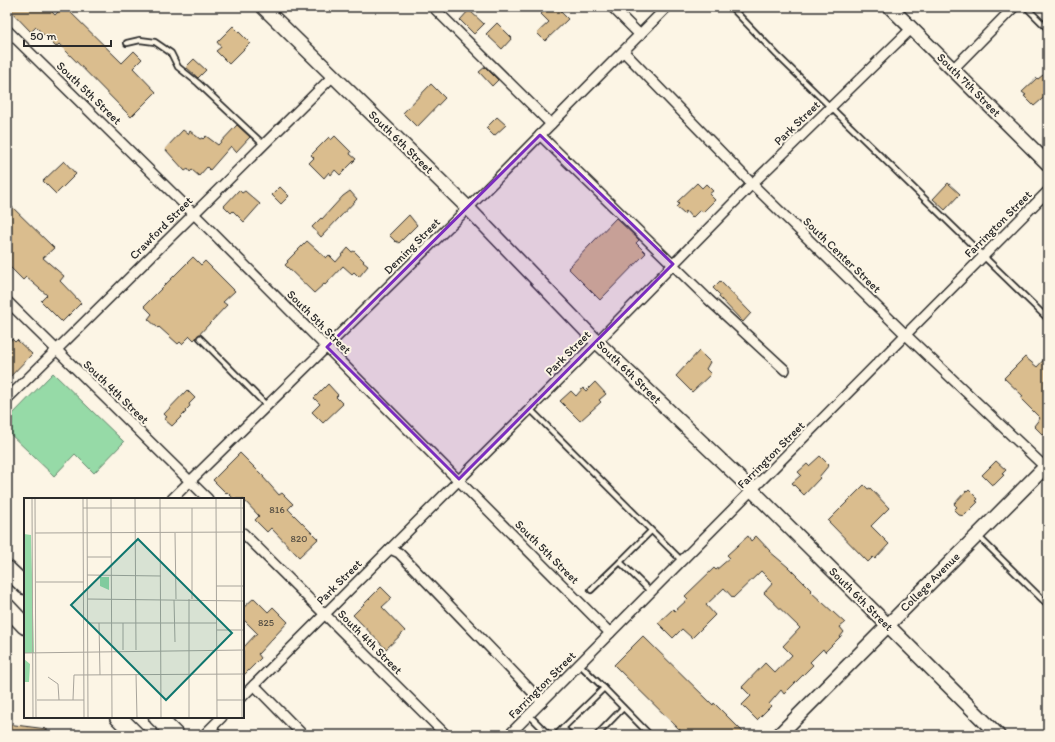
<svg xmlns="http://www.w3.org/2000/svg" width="1055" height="742" font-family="Itim,sans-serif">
<rect width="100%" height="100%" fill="#fcf5e5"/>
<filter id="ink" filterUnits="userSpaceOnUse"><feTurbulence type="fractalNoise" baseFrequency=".025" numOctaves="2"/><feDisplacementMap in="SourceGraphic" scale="8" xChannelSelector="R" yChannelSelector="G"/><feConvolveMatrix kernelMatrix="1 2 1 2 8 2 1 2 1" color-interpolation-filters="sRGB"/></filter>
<g filter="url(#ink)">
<!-- green -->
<path fill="#96daa7" stroke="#608269" d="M53,373L124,442L94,473L75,454L54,476L7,431V420Z"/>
<!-- building -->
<g fill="#dabd8e" stroke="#2b2b2b">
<path d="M7,7H47L55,15L63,7H65L122,63L134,51L142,59L133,68L156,92L131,117L59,44L56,47L36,27L31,32Z"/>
<path d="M548,7H556L568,19L545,41L537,33L549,22L541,14Z"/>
<path d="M469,10L484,24L474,34L460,20Z"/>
<path d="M497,23L512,38L502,49L486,34Z"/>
<path d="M233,26L250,43L229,64L216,51L221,47L217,42Z"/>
<path d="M194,59L206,70L198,78L186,67Z"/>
<path d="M485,67L498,80L492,86L479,72Z"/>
<path d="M1043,75L1048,80V94L1034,106L1024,96L1026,95L1022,92L1037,78L1038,79Z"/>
<path d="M431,84L445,98L417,127L403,113Z"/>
<path d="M497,117L506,125L494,136L486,128Z"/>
<path d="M237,125L250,137L236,152L231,146L210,170L207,167L199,176L192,170L190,172L188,169L185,171L165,149L183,130L188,134L190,131L200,139L202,138L203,139L206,136L218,145Z"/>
<path d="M335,136L351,152L350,154L356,159L340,175L335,170L331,175L329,172L324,178L309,163L314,158L311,155L329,137L331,140Z"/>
<path d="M64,161L76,174L56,194L43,181Z"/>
<path d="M697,183L702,188L706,184L713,191L709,194L715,200L703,212L700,210L692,218L686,211L684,214L676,207L679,204L677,202Z"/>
<path d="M948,183L960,194L945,210L933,199Z"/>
<path d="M280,187L289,196L281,204L272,195Z"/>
<path d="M239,190L242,193L245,191L260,204L244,222L233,211L231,213L224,206Z"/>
<path d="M350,191L357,199L321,237L312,227L321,218L322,219L343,196Z"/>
<path d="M7,202L54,248L43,258L64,276L60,281L81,303L62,322L41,301L47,295L26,277L23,280L7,264Z"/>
<path d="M409,215L417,225L399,243L396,241V242L389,235Z"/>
<path d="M616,218L639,240L636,243L646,253L600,300L568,268Z"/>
<path d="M307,241L326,258L329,255L336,262L348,248L352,252L354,251L364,261L363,262L368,266L359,277L354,272L352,274L343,266L325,285L324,284L314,293L285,265L288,262L287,261Z"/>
<path d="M193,257L201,265L205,261L235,291L223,302L227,305L194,340L190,336L182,344L180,342L178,344L159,327L158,328L148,319L152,314L144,306Z"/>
<path d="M720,281L751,313L743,322L719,297L720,295L713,288Z"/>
<path d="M12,339L15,342L17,340L32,354L7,380V345Z"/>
<path d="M699,351L710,362L706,369L711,374L692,392L676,376Z"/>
<path d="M1048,355V440L1034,426L1040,418L1021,399L1023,396L1004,378L1025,357L1037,367Z"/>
<path d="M595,382L606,394L599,400L601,402L580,421L560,401L571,391L576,396L583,388L586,391Z"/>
<path d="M328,384L338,395L336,397L343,404L323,423L312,412L320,404L314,398Z"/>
<path d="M187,390L195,398L189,404L190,406L185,411L186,412L172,426L164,419L167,417L164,414Z"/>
<path d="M240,453L264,477H263L279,495L282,493L293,504L288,509L318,539L299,557L271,528L267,532L255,520L259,516L243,499H234L227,492L226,493L213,480Z"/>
<path d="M820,456L829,465L819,477L820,478L804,495L792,483L801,475L798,472L807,464L809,466Z"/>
<path d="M996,461L1006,470L1002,474L1004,475L994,485H992L982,475Z"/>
<path d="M864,485L868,489L870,488L889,508L871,526L889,544L875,559L873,557L868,562L828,521Z"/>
<path d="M969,490L978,499L976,501L978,502L964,516L959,515L954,510L957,507L954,504L966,491L967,492Z"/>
<path d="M748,536L751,541L756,536L770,551H769L788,567L812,591L811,592L845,623L840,627L844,632L840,637L825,652L823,649L810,662L813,665L784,694L781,690L769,704L771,706L757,720L742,705L751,696L742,687L765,663L775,673L792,655L783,646L800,628L764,593L773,583L761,571L733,598L724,588L706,605L715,615L692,638L682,629L673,638L658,623L673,609L675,611L688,599L685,596L714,568L716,570L730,558L727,555Z"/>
<path d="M381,587L392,598L382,607L405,631L386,649L353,615Z"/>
<path d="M254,598L268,612L273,607L288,622L258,654L261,658L243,676V648L257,633L243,619V608Z"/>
<path d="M643,636L713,705L714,703L746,735H685L614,665Z"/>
<path d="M7,724L47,729V735H7Z"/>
</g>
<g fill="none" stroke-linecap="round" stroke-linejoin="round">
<!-- lane casing -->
<g stroke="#2b2b2b" stroke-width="8">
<g id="lane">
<path d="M731,7L777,55L1048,319"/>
<path d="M1026,7L1048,29"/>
<path d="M127,43L140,40L155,42L171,53L178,67L198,83L263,144"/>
<path d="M200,338L267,406"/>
<path d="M530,409L682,561"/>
<path d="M978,536L1048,605"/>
<path d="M591,590L620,562"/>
<path d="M651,592L620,562L651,531"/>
<path d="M604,688L648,733L646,735"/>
<path d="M529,715L549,735"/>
<path d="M213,726L219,735"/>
<path d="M563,728L570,735"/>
<path d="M556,735L604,688L579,664"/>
<path d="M597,735L623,708"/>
</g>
</g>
<!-- street casing -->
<g stroke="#2b2b2b" stroke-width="12">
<g id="street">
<path d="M433,7L551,124"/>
<path d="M612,7L640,35"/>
<path d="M7,30L203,223L610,633"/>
<path d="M624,52L752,184L906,335L1048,470"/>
<path d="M953,69L1014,7"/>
<path d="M540,135L709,300L785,370"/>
<path d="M7,301L208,499"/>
<path d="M7,399L333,76"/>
<path d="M172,499L468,208L667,7"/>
<path d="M243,533L446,735"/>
<path d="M390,549L399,553L542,702"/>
<path d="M254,685L303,735"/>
<path d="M243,696L597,342L752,184L912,28"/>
<path d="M204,735L222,717"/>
<path d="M509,735L1048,191"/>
</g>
</g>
<!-- secondary casing -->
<g stroke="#2b2b2b" stroke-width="16">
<g id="secondary">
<path d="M263,7L468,208L597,342L753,491L998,735"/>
<path d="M890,7L1048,164"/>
<path d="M779,735L1048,464"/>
</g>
</g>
<!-- highway casing -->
<g stroke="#2b2b2b" stroke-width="19">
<g id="highway">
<path d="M7,569L25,586"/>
<path d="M7,607L25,626"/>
<path d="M118,717L136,735"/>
<path d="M157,717L175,735"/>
</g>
</g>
<!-- lane -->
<use href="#lane" stroke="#fcf5e5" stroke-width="4.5"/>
<!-- street -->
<use href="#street" stroke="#fcf5e5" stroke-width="9"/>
<!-- secondary -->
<use href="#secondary" stroke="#fcf5e5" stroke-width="13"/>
<!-- highway -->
<use href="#highway" stroke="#fcf5e5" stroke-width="16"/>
</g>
</g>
<!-- marked area -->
<path fill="#7b2cbf" fill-opacity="0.2" stroke="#7b2cbf" stroke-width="3" stroke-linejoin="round" d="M540,135L673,264L459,479L327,347Z"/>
<g text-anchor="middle" stroke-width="4" stroke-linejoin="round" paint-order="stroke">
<!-- number labels -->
<g font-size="10" fill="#575044">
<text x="277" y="513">816</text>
<text x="299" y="542">820</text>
<text x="266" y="626">825</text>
</g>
<!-- street labels -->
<g font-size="12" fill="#2b2b2b" stroke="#fcf5e5">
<text transform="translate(969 85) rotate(45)" y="4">South 7th Street</text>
<text transform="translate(89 93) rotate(44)" y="4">South 5th Street</text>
<text transform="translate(797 123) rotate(-44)" y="4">Park Street</text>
<text transform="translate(401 142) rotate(44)" y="4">South 6th Street</text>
<text transform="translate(998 224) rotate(-45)" y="4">Farrington Street</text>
<text transform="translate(161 228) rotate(-45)" y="4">Crawford Street</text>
<text transform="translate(412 246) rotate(-45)" y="4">Deming Street</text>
<text transform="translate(842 255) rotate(44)" y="4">South Center Street</text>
<text transform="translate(319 322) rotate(45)" y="4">South 5th Street</text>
<text transform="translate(568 353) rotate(-45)" y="4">Park Street</text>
<text transform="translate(629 372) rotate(44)" y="4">South 6th Street</text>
<text transform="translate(116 392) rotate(44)" y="4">South 4th Street</text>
<text transform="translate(771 455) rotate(-45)" y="4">Farrington Street</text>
<text transform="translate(547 552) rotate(45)" y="4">South 5th Street</text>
<text transform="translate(339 582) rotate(-45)" y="4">Park Street</text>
<text transform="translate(930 582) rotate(-45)" y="4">College Avenue</text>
<text transform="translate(861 599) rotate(45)" y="4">South 6th Street</text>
<text transform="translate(370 642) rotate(45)" y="4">South 4th Street</text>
<text transform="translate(542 685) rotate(-45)" y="4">Farrington Street</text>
</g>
</g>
<!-- overview -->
<g transform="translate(24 498)">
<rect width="220" height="220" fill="#fcf5e5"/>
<path d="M0,36L7,37L10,155H0ZM76,79H85V92L76,88ZM0,161L6,166L5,184H0Z" fill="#96daa7"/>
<path fill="none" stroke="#a8a49b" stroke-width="1" d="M8,0L9,220M11,0L12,220M59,0L60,220M63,0L64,220M87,0L88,220M111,0L112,152M136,0L137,220M192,0L193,220M217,0L218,220M59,10H220M168,10V101M11,35L220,34M151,35L152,101M63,59H87M63,77L137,78M12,84H60M192,88H220M63,101L220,103M165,101V220M150,102L151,144M63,125H193M75,125L76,177M193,132H220M99,152V125M0,155L220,152M112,176L113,220M24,179L34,186L35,202M13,202H60M49,202L50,177L220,176M193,202H220"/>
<path fill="#0f766e" fill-opacity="0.15" stroke="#0f766e" stroke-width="2" d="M114,41L208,135L142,202L47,107Z"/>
<rect width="220" height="220" fill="none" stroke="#2b2b2b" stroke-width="2"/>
</g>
<!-- margin -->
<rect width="1055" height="742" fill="none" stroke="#fcf5e5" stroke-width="24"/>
<rect x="12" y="12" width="1031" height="718" fill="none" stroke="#2b2b2b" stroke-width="1.5" filter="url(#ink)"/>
<!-- scale -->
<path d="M24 40v6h87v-6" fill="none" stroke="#2b2b2b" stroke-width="2"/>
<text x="30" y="40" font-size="12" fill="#2b2b2b" stroke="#fcf5e5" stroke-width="3" paint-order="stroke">50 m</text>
</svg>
